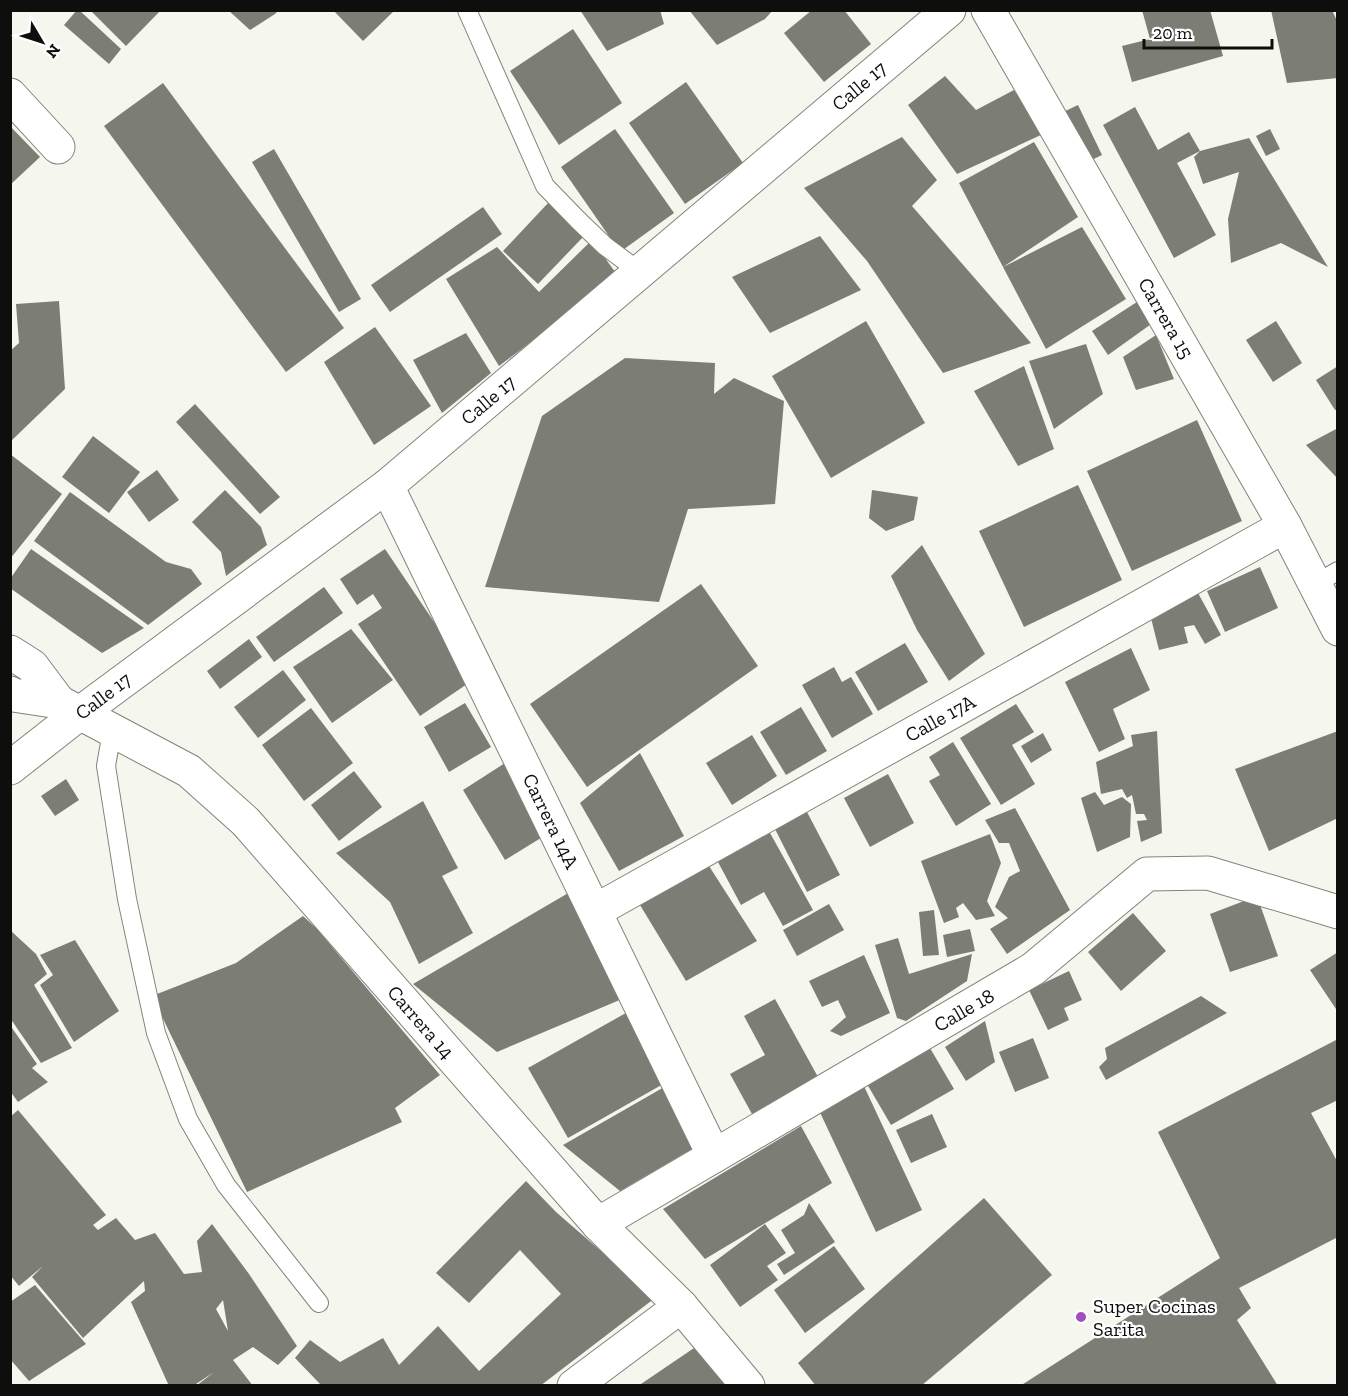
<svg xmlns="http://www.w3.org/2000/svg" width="1348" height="1396" font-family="'Zilla Slab',serif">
<rect width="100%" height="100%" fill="#f5f6ed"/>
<!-- building -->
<g fill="#7c7d75" fill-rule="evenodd">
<path d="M77,10H79L121,49L109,64L64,25Z"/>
<path d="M90,10H161L126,46Z"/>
<path d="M228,10H279L275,14L250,30Z"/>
<path d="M333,10H395L363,41Z"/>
<path d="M580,10H660L664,24L607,51Z"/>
<path d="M689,10H773L765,19L717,45Z"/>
<path d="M812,10H844L871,44L824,82L784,33Z"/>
<path d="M1142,10H1210L1223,56L1132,82L1122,46L1150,39Z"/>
<path d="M1271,10H1332L1338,23V78L1287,83Z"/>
<path d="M573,29L622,103L559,145L510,71Z"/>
<path d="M945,76L976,110L1014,90L1043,134L957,174L908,105Z"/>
<path d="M686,82L743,163L685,204L629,123Z"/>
<path d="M163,83L344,328L286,372L104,126Z"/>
<path d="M1078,105L1102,155L1081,165L1057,115Z"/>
<path d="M1135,107L1158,150L1189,132L1200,151L1177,163L1216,235L1174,258L1103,125Z"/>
<path d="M10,126L40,157L10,185Z"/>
<path d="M615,129L674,213L620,252L561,167Z"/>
<path d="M1270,129L1280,149L1266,156L1256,136Z"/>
<path d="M902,137L937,180L912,206L1031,343L943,373L867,261L804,188Z"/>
<path d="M1249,138L1328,267L1281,243L1231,263L1228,219L1239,172L1203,184L1194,157L1200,151Z"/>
<path d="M1034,142L1078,217L1003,267L1082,227L1126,299L1046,349L959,183Z"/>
<path d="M274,149L361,299L339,312L252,162Z"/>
<path d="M549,202L584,236L538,284L503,251Z"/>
<path d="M483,207L502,234L390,312L371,285Z"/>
<path d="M820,236L861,290L770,333L732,277Z"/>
<path d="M592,240L618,276L499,366L446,279L497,247L539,292Z"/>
<path d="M1140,300L1154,322L1108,355L1092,331Z"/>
<path d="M59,301L65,389L10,442V351L19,343L16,304Z"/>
<path d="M866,321L925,423L831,478L772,376Z"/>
<path d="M1276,321L1302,363L1273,382L1246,340Z"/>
<path d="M375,327L431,406L374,445L324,362Z"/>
<path d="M466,333L491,373L442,413L413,360Z"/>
<path d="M1156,335L1174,379L1136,390L1123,357Z"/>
<path d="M1086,344L1103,394L1054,429L1029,361Z"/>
<path d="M625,358L715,363L714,394L734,378L784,401L775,504L688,509L659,602L485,587L542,416Z"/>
<path d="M1024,366L1054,449L1018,466L974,391Z"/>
<path d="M1338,366V409L1335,410L1316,380Z"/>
<path d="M195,404L280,497L260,514L176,422Z"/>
<path d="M1197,420L1242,521L1132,571L1087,471Z"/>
<path d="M1338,428V479L1306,445Z"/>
<path d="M93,436L140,472L109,513L62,477Z"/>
<path d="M10,454L62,494L10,559Z"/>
<path d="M157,470L179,500L149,522L127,492Z"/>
<path d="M1078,485L1122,580L1024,627L979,531Z"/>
<path d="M225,490L261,527L267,545L226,576L221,552L192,522Z"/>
<path d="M872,490L918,497L914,520L886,531L869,518Z"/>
<path d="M70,492L166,562L191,569L202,584L148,625L34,541Z"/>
<path d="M922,545L985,654L949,681L917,630L891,576Z"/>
<path d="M31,549L144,628L102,653L10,588V579Z"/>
<path d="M385,549L473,680L420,716L358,624L382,608L373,594L357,605L340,579Z"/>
<path d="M1260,567L1278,608L1225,632L1207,591Z"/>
<path d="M701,584L758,666L587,787L530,704Z"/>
<path d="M324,587L343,613L274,662L256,637Z"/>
<path d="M1198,593L1221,635L1205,644L1194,625L1184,627L1188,643L1159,650L1151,618Z"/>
<path d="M351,629L393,680L332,723L293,667Z"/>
<path d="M249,639L262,657L220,689L207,671Z"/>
<path d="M905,643L928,682L878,711L855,672Z"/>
<path d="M1131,648L1150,690L1113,709L1125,739L1099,752L1065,682Z"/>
<path d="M834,667L842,682L851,677L873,714L832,738L802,685Z"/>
<path d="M283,670L306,700L258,738L234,707Z"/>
<path d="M465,703L491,747L449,772L424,727Z"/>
<path d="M1016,704L1034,732L1012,745L1035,784L1001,805L960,738Z"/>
<path d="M801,707L827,751L786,775L760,732Z"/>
<path d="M311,708L353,763L304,801L262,745Z"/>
<path d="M1157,731L1162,833L1141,842L1137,821L1147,820L1144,814H1136L1132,795L1127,798L1122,789L1101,794L1096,762L1133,746L1131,735Z"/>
<path d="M1338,731V818L1269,851L1235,769Z"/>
<path d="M1043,733L1052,750L1031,763L1021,746Z"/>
<path d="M752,735L777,776L732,805L706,763Z"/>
<path d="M953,742L991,804L956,826L929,781L940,775L929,757Z"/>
<path d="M640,753L684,836L619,871L580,803Z"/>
<path d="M505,763L549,833L505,860L463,790Z"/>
<path d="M354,771L382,807L339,841L311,805Z"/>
<path d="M888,774L914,823L870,847L844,798Z"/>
<path d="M66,779L79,800L55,816L41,796Z"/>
<path d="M1095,792L1104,805L1122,797L1131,804L1130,837L1097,852L1081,798Z"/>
<path d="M423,801L458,868L442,876L473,933L419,964L390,902L336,853Z"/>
<path d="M1015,808L1070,910L1007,954L990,929L1008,918L995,907L1009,877L1020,871L1009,843H999L985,820Z"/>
<path d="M807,812L840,875L807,892L775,829Z"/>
<path d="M770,833L813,910L783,926L764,892L741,905L718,862Z"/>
<path d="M990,834L1001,863L987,901L995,916L976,920L963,903L956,908L959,917L944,923L921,861Z"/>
<path d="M709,866L757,941L686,981L640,905Z"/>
<path d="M570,892L629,996L497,1052L413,984Z"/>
<path d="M1257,896L1278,956L1230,972L1210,914Z"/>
<path d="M829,904L844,930L797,956L783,930Z"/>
<path d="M934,910L939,955L923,956L919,912Z"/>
<path d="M1133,913L1166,951L1121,991L1088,952Z"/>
<path d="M303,916L317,929L440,1075L395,1108L402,1122L247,1192L152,996L236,963Z"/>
<path d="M970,929L975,951L947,957L943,935Z"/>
<path d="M10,930L36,954L47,974L34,985L72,1048L41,1063L10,1018Z"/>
<path d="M898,938L909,974L972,954L967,981L906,1021L897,1018L875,945Z"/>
<path d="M75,940L119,1011L74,1042L40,985L53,975L40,955Z"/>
<path d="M1338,952V1012L1310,970Z"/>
<path d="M864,955L890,1013L841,1036L830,1031L846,1017L838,1000L822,1007L809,981Z"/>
<path d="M1069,971L1082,1000L1064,1008L1069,1020L1048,1030L1029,990Z"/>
<path d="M1201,996L1227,1013L1106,1080L1099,1067L1107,1059L1105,1048Z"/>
<path d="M775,999L818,1077L752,1114L730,1074L765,1055L744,1016Z"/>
<path d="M633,1009L672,1079L568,1138L528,1068Z"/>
<path d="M985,1021L995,1062L966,1081L945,1047Z"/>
<path d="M10,1025L37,1064L32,1068L48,1082L18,1102L10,1091Z"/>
<path d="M1033,1038L1049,1078L1015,1092L999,1052Z"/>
<path d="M1338,1039V1100L1311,1113L1338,1163V1237L1239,1288L1251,1308L1237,1320L1278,1386H1020L1220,1258L1158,1132Z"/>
<path d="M930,1048L954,1089L891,1125L867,1084Z"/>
<path d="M863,1084L922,1210L876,1232L817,1106Z"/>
<path d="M666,1086L699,1145L620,1191L563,1145Z"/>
<path d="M18,1110L106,1215L93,1225L98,1230L116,1218L135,1240L155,1233L184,1274L202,1272L197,1241L212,1224L249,1274L297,1346L278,1365L253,1347L233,1360L253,1386H196L214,1372L193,1386H169L131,1302L145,1291L144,1281L83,1338L32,1277L43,1266L19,1286L10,1275V1117ZM223,1300L228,1331L216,1309Z"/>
<path d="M932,1114L947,1147L911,1163L896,1130Z"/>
<path d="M801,1126L832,1183L705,1259L663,1209Z"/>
<path d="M526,1181L556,1212L655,1298L540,1386H322L295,1358L310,1340L340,1362L383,1338L399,1365L438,1326L479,1371L561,1294L520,1250L469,1303L436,1273Z"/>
<path d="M984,1198L1052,1275L921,1386H816L798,1363Z"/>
<path d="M809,1203L835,1242L784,1275L777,1264L795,1253L781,1230L804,1215Z"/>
<path d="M765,1224L786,1253L767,1266L778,1280L740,1307L710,1265Z"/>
<path d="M834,1246L865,1289L805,1333L774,1290Z"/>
<path d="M35,1285L86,1344L29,1381L10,1359V1302Z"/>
<path d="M697,1346L737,1386H638Z"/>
</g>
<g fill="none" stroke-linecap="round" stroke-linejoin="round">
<!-- lane casing -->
<g stroke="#83837b" stroke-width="20">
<g id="lane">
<path d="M467,10L545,186L578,220L605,246L640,272"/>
<path d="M1315,584L1338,571"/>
<path d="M112,731L106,766L127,899L156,1033L188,1119L226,1185L319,1303"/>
</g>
</g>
<!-- street casing -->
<g stroke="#83837b" stroke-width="35">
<g id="street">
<path d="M10,95L58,147"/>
<path d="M387,486L714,1156"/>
<path d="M10,768L80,713L387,486L949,10"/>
<path d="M595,911L1285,526"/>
<path d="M598,1224L1033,969L1147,874L1208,873L1338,912"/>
<path d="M574,1386L681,1306"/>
</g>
</g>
<!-- secondary casing -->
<g stroke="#83837b" stroke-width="35">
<g id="secondary">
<path d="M988,10L1285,526L1338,629"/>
<path d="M10,652L32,666L59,702"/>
<path d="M10,693L13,695L59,702L189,771L246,822L598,1224L681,1306L748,1386"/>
</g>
</g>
<!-- lane -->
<use href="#lane" stroke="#fff" stroke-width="18"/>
<!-- street -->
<use href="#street" stroke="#fff" stroke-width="33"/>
<!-- secondary -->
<use href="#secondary" stroke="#fff" stroke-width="33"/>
</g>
<!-- markers -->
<circle fill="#a14fbe" stroke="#fff" stroke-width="2" cx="1081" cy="1317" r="6"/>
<g text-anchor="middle" stroke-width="4.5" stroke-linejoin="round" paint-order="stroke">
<!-- street labels -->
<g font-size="20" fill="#0e0f0c" stroke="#fff">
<text transform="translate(859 86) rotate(-40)" y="7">Calle 17</text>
<text transform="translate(1166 318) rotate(60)" y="7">Carrera 15</text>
<text transform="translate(488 400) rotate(-40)" y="7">Calle 17</text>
<text transform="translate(103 696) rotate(-37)" y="7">Calle 17</text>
<text transform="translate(940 718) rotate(-29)" y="7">Calle 17A</text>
<text transform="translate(551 821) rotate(64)" y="7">Carrera 14A</text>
<text transform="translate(964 1010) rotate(-30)" y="7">Calle 18</text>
<text transform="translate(421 1022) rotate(49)" y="7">Carrera 14</text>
</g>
<!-- poi labels -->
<g font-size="20" fill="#0e0f0c" stroke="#fff" text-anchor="start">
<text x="1093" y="1313">Super Cocinas<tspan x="1093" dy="23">Sarita</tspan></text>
</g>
</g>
<!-- border -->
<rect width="1348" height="1396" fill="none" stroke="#0e0f0c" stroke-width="24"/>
<!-- north arrow -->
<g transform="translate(42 42) rotate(129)" stroke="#ffffff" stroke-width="4.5" paint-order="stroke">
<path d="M0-4.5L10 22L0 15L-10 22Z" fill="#0e0f0c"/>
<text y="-9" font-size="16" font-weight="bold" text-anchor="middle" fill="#0e0f0c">N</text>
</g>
<!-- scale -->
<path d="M1144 39v9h128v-9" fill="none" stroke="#0e0f0c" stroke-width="3"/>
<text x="1153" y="39" font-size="18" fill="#0e0f0c" stroke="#ffffff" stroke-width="4.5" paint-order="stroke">20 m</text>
</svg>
